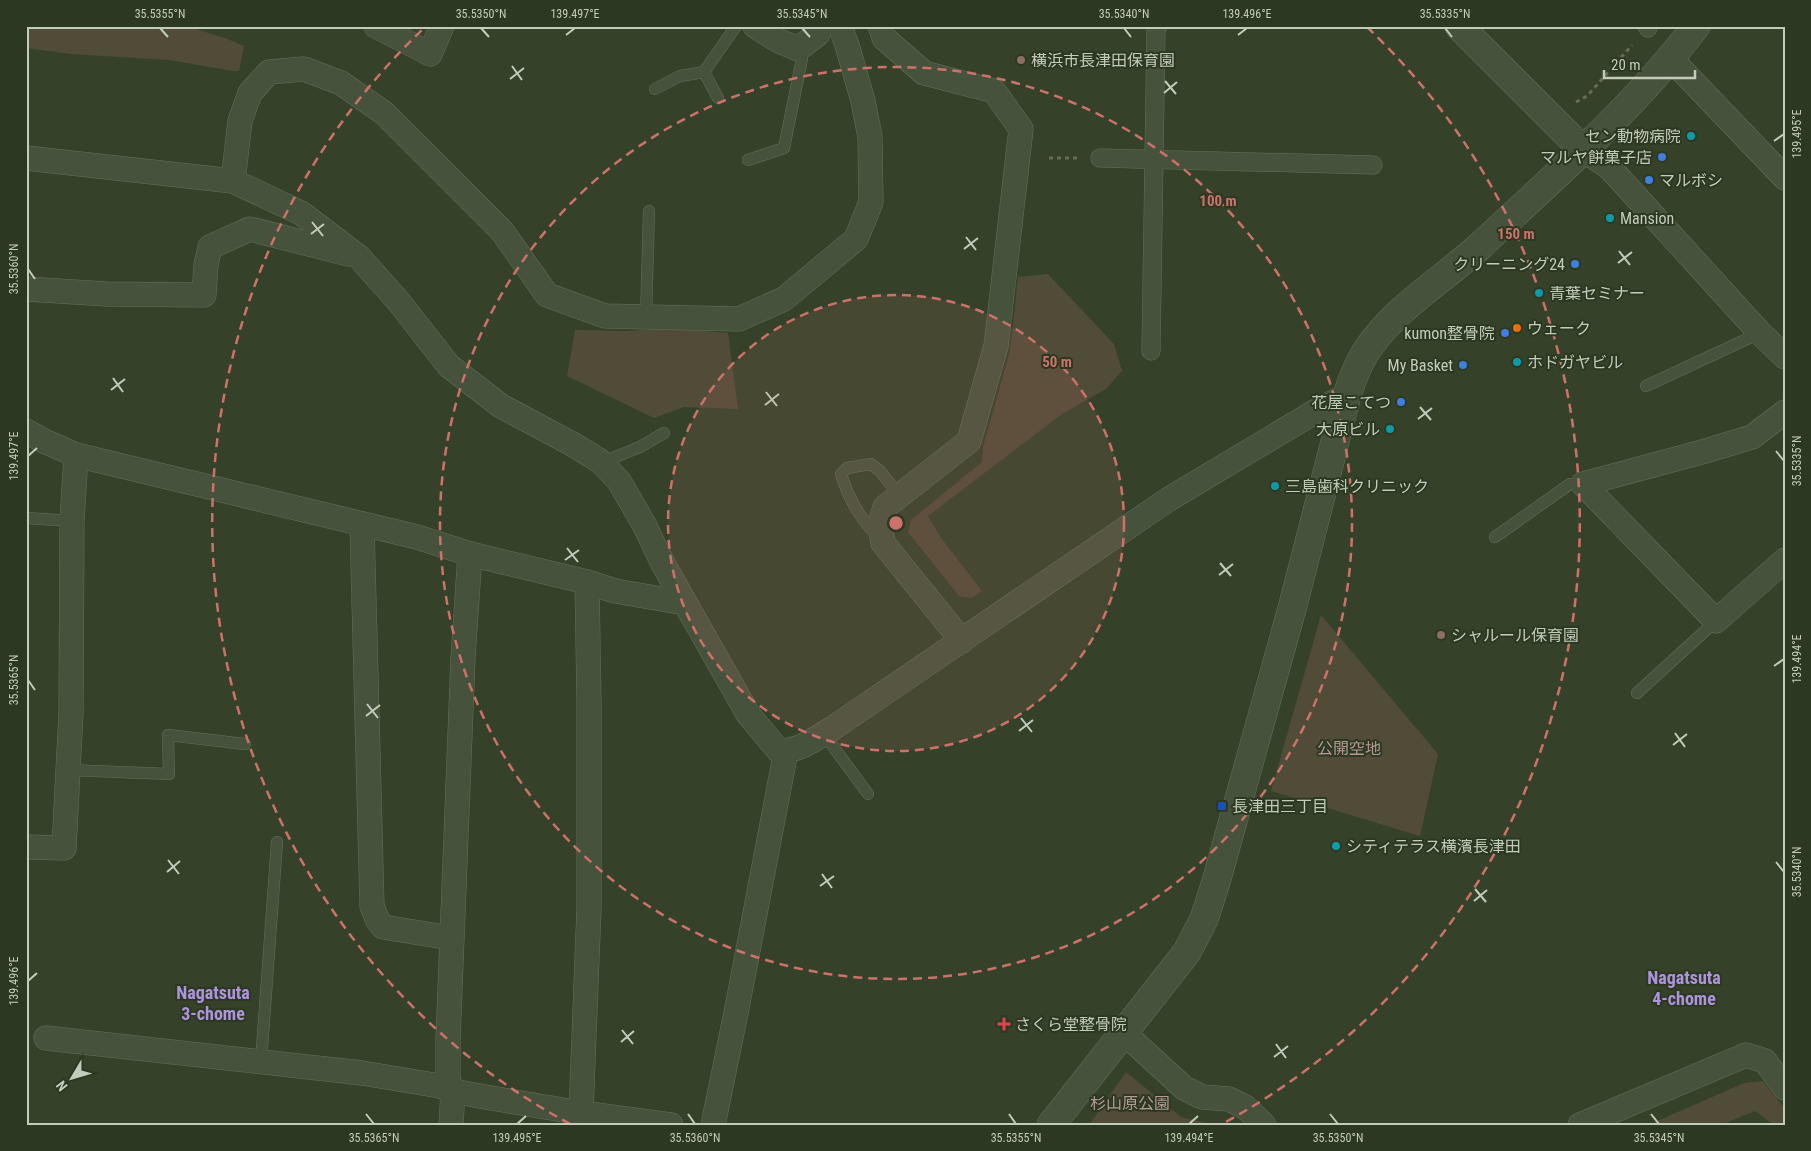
<svg xmlns="http://www.w3.org/2000/svg" width="1811" height="1151" font-family="'Roboto Condensed','Noto Sans JP',sans-serif">
<rect width="100%" height="100%" fill="#354229"/>
<!-- green -->
<g fill="#504c37">
<path d="M26,26H186L225,38L244,46L239,71H233L169,60L71,54L26,48Z"/>
<path d="M1048,274L1114,344L1122,371L1106,389L1062,414L928,516L941,538L982,591L972,598L959,596L908,532L911,520L982,462L983,447L1010,351L1018,277Z"/>
<path d="M671,328L728,333L738,409L684,407L654,418L567,376L575,330L624,331Z"/>
<path d="M1321,615L1438,754L1420,836L1271,791Z"/>
<path d="M1126,1072L1181,1117L1217,1125H1089Z"/>
<path d="M1763,1081L1785,1109V1125H1774L1755,1111L1721,1125H1648L1744,1083Z"/>
</g>
<g fill="none" stroke-linecap="round" stroke-linejoin="round">
<!-- service casing -->
<g stroke="#65705b" stroke-width="12">
<g id="service">
<path d="M704,72L718,98"/>
<path d="M655,89L680,76L704,72L736,26"/>
<path d="M748,160L784,148L802,59L798,49"/>
<path d="M646,317L649,211"/>
<path d="M1646,386L1760,333"/>
<path d="M604,466L610,459L640,447L664,433"/>
<path d="M26,518L72,521"/>
<path d="M877,536C859,516 849,500 841,474L847,468L871,464L880,471L899,495"/>
<path d="M1495,537L1570,484H1583"/>
<path d="M1637,693L1716,621"/>
<path d="M824,734L868,794"/>
<path d="M69,770L169,774L168,735L245,744"/>
<path d="M261,1062L277,842"/>
</g>
</g>
<!-- pedestrian casing -->
<g stroke="#65705b" stroke-width="19">
<g id="pedestrian">
<path d="M1647,26L1648,28"/>
<path d="M1100,158L1373,165"/>
<path d="M1151,351L1156,28L1158,26"/>
</g>
</g>
<!-- minor casing -->
<g stroke="#65705b" stroke-width="25">
<g id="minor">
<path d="M376,26L430,54L442,26"/>
<path d="M755,26L777,40L798,49L818,34L820,26"/>
<path d="M880,26L884,38L924,73L994,91L1021,129L996,346L969,441L885,507L880,524L883,543L962,641"/>
<path d="M1671,59L1785,178"/>
<path d="M1583,150L1609,167L1760,333L1785,357"/>
<path d="M26,158L233,181L301,213L359,257L399,302L449,366L501,406L574,445L600,461L619,481L645,526L662,562L748,714L778,750C798,753 816,738 833,728L1169,499L1318,410L1347,395"/>
<path d="M233,181L240,121L250,93L269,72L304,69L341,83L384,113L502,231L547,295L605,316L739,319L784,299L856,239L871,202L870,137L863,101L847,45L840,26"/>
<path d="M26,289L106,294L204,295L206,265L210,247L250,229L348,254"/>
<path d="M1785,412L1752,437L1702,452L1583,484L1716,621L1785,560"/>
<path d="M26,431L44,441L76,455L417,537L470,554L587,582L615,591L685,603"/>
<path d="M362,525L372,906L377,919L383,927L451,938"/>
<path d="M26,847L64,848L71,713L72,521L76,455"/>
<path d="M1123,1032L1184,1088L1202,1097L1229,1099L1245,1107L1264,1125"/>
<path d="M46,1038L362,1073L440,1086L453,1091L485,1097L581,1113L671,1125"/>
<path d="M581,1113L589,908V703L587,582"/>
<path d="M451,1125L453,1091L448,1080V1040L463,658L470,554"/>
<path d="M713,1125L736,1013L786,751"/>
<path d="M1580,1125L1746,1055L1765,1061L1785,1088"/>
</g>
</g>
<!-- tertiary casing -->
<g stroke="#65705b" stroke-width="29">
<g id="tertiary">
<path d="M1459,26L1583,150"/>
<path d="M1051,1125L1187,952L1204,919L1216,882L1293,605L1347,395C1352,380 1357,366 1365,353C1394,308 1443,280 1481,245C1556,175 1634,108 1696,26"/>
</g>
</g>
<!-- path -->
<g stroke="#696b55" stroke-width="3" stroke-dasharray="4 4" stroke-linecap="butt">
<path d="M1576,102L1587,96L1632,45"/>
<path d="M1049,158H1077"/>
</g>
<!-- service -->
<use href="#service" stroke="#47523d" stroke-width="11"/>
<!-- pedestrian -->
<use href="#pedestrian" stroke="#47523d" stroke-width="18"/>
<!-- minor -->
<use href="#minor" stroke="#47523d" stroke-width="24"/>
<!-- tertiary -->
<use href="#tertiary" stroke="#47523d" stroke-width="28"/>
</g>
<!-- ticks -->
<path fill="none" stroke="#c2ccba" stroke-width="2" d="M160,28L168,37M481,28L489,37M802,28L810,37M1124,28L1131,37M1445,28L1452,37M566,35L575,28M1238,35L1247,28M512,66L522,80M510,79L524,68M1165,81L1176,94M1164,93L1177,82M1774,141L1784,134M312,222L323,236M311,234L324,224M966,237L976,250M964,249L978,238M1619,251L1630,265M1618,263L1632,252M28,269L35,279M113,378L123,392M111,390L125,379M766,392L777,406M765,405L779,394M1420,407L1431,420M1418,419L1432,408M1776,451L1784,461M28,456L37,448M567,548L578,562M565,560L579,550M1220,563L1231,576M1219,575L1233,564M1774,666L1784,659M28,680L35,690M367,704L378,718M366,716L380,705M1021,718L1032,732M1019,731L1033,720M1675,733L1685,747M1673,745L1687,734M168,860L179,874M1776,862L1784,872M167,872L180,861M822,874L832,888M820,886L834,876M1475,889L1486,902M1474,901L1487,890M28,981L37,973M622,1030L633,1044M621,1042L634,1031M1276,1044L1286,1058M1274,1057L1288,1046M366,1114L374,1124M688,1114L695,1124M1009,1114L1016,1124M1330,1114L1338,1124M1651,1114L1659,1124M517,1124L526,1116M1189,1124L1198,1116"/>
<!-- distance rings -->
<circle cx="896" cy="523" r="228" fill="#cd726a" fill-opacity=".12"/>
<g fill="none" stroke="#cd726a" stroke-width="2.5" stroke-dasharray="9 6">
<circle cx="896" cy="523" r="228"/>
<circle cx="896" cy="523" r="456"/>
<path d="M570 1124A684 684 0 0 1 425 27M1367 27A684 684 0 0 1 1222 1124"/>
</g>
<!-- markers -->
<g fill="#8d6e63" stroke="#2c3822" stroke-width="2">
<circle cx="1021" cy="60" r="5"/>
<circle cx="1441" cy="635" r="5"/>
</g>
<g fill="#0f9aa8" stroke="#2c3822" stroke-width="2">
<circle cx="1691" cy="136" r="5"/>
<circle cx="1610" cy="218" r="5"/>
<circle cx="1539" cy="293" r="5"/>
<circle cx="1517" cy="362" r="5"/>
<circle cx="1390" cy="429" r="5"/>
<circle cx="1275" cy="486" r="5"/>
<circle cx="1336" cy="846" r="5"/>
</g>
<g fill="#3f7fe0" stroke="#2c3822" stroke-width="2">
<circle cx="1662" cy="157" r="5"/>
<circle cx="1649" cy="180" r="5"/>
<circle cx="1575" cy="264" r="5"/>
<circle cx="1505" cy="333" r="5"/>
<circle cx="1463" cy="365" r="5"/>
<circle cx="1401" cy="402" r="5"/>
</g>
<circle fill="#e8710a" stroke="#2c3822" stroke-width="2" cx="1517" cy="328" r="5"/>
<rect fill="#1a4fb4" stroke="#2c3822" stroke-width="2" x="1217" y="801" width="10" height="10" rx="2.5"/>
<path fill="#e0444e" stroke="#2c3822" stroke-width="2" d="M1001.5 1016.5h5v5h5v5h-5v5h-5v-5h-5v-5h5z"/>
<g text-anchor="middle" stroke-width="4" stroke-linejoin="round" paint-order="stroke">
<!-- poi labels -->
<g font-size="16" fill="#c2ccba" stroke="#2c3822" text-anchor="start">
<text x="1031" y="66">横浜市長津田保育園</text>
<text x="1681" y="142" text-anchor="end">セン動物病院</text>
<text x="1652" y="163" text-anchor="end">マルヤ餅菓子店</text>
<text x="1659" y="186">マルボシ</text>
<text x="1620" y="224">Mansion</text>
<text x="1565" y="270" text-anchor="end">クリーニング24</text>
<text x="1549" y="299">青葉セミナー</text>
<text x="1527" y="334">ウェーク</text>
<text x="1495" y="339" text-anchor="end">kumon整骨院</text>
<text x="1527" y="368">ホドガヤビル</text>
<text x="1453" y="371" text-anchor="end">My Basket</text>
<text x="1391" y="408" text-anchor="end">花屋こてつ</text>
<text x="1380" y="435" text-anchor="end">大原ビル</text>
<text x="1285" y="492">三島歯科クリニック</text>
<text x="1451" y="641">シャルール保育園</text>
<text x="1232" y="812">長津田三丁目</text>
<text x="1346" y="852">シティテラス横濱長津田</text>
<text x="1015" y="1030">さくら堂整骨院</text>
</g>
<!-- park labels -->
<g font-size="16" fill="#b59a96" stroke="#2c3822">
<text x="1349" y="754">公開空地</text>
<text x="1130" y="1109">杉山原公園</text>
</g>
<!-- neighbourhood labels -->
<g font-size="18" font-weight="bold" fill="#ae94dd" stroke="#2c3822">
<text x="1684" y="984">Nagatsuta<tspan x="1684" dy="21">4-chome</tspan></text>
<text x="213" y="999">Nagatsuta<tspan x="213" dy="21">3-chome</tspan></text>
</g>
</g>
<circle cx="896" cy="523" r="8" fill="#cd726a" stroke="#2c3822" stroke-width="2.5"/>
<g font-size="15" text-anchor="middle" font-weight="bold" fill="#cd726a" stroke="#2c3822" stroke-width="4" stroke-linejoin="round" paint-order="stroke">
<text x="1218" y="206">100 m</text>
<text x="1516" y="239">150 m</text>
<text x="1057" y="367">50 m</text>
</g>
<!-- border -->
<rect width="1811" height="1151" fill="none" stroke="#2c3822" stroke-width="55"/>
<!-- north arrow -->
<g transform="translate(72 1078) rotate(232)" stroke="#2c3822" stroke-width="4" paint-order="stroke">
<path d="M0-4L9 19L0 12L-9 19Z" fill="#c2ccba"/>
<text y="-8" font-size="14" font-weight="bold" text-anchor="middle" fill="#c2ccba">N</text>
</g>
<!-- scale -->
<path d="M1604 70v8h91v-8" fill="none" stroke="#c2ccba" stroke-width="2.5"/>
<text x="1611" y="70" font-size="15" fill="#c2ccba" stroke="#2c3822" stroke-width="4" paint-order="stroke">20 m</text>
<rect x="28" y="28" width="1756" height="1096" fill="none" stroke="#c2ccba" stroke-width="2"/>
<g font-size="12" text-anchor="middle" fill="#c2ccba">
<text x="160" y="18">35.5355°N</text>
<text x="481" y="18">35.5350°N</text>
<text x="575" y="18">139.497°E</text>
<text x="802" y="18">35.5345°N</text>
<text x="1124" y="18">35.5340°N</text>
<text x="1247" y="18">139.496°E</text>
<text x="1445" y="18">35.5335°N</text>
<text transform="translate(1797 134) rotate(-90)" y="4">139.495°E</text>
<text transform="translate(14 269) rotate(-90)" y="4">35.5360°N</text>
<text transform="translate(14 456) rotate(-90)" y="4">139.497°E</text>
<text transform="translate(1797 461) rotate(-90)" y="4">35.5335°N</text>
<text transform="translate(1797 659) rotate(-90)" y="4">139.494°E</text>
<text transform="translate(14 680) rotate(-90)" y="4">35.5365°N</text>
<text transform="translate(1797 872) rotate(-90)" y="4">35.5340°N</text>
<text transform="translate(14 981) rotate(-90)" y="4">139.496°E</text>
<text x="374" y="1142">35.5365°N</text>
<text x="517" y="1142">139.495°E</text>
<text x="695" y="1142">35.5360°N</text>
<text x="1016" y="1142">35.5355°N</text>
<text x="1189" y="1142">139.494°E</text>
<text x="1338" y="1142">35.5350°N</text>
<text x="1659" y="1142">35.5345°N</text>
</g>
</svg>
